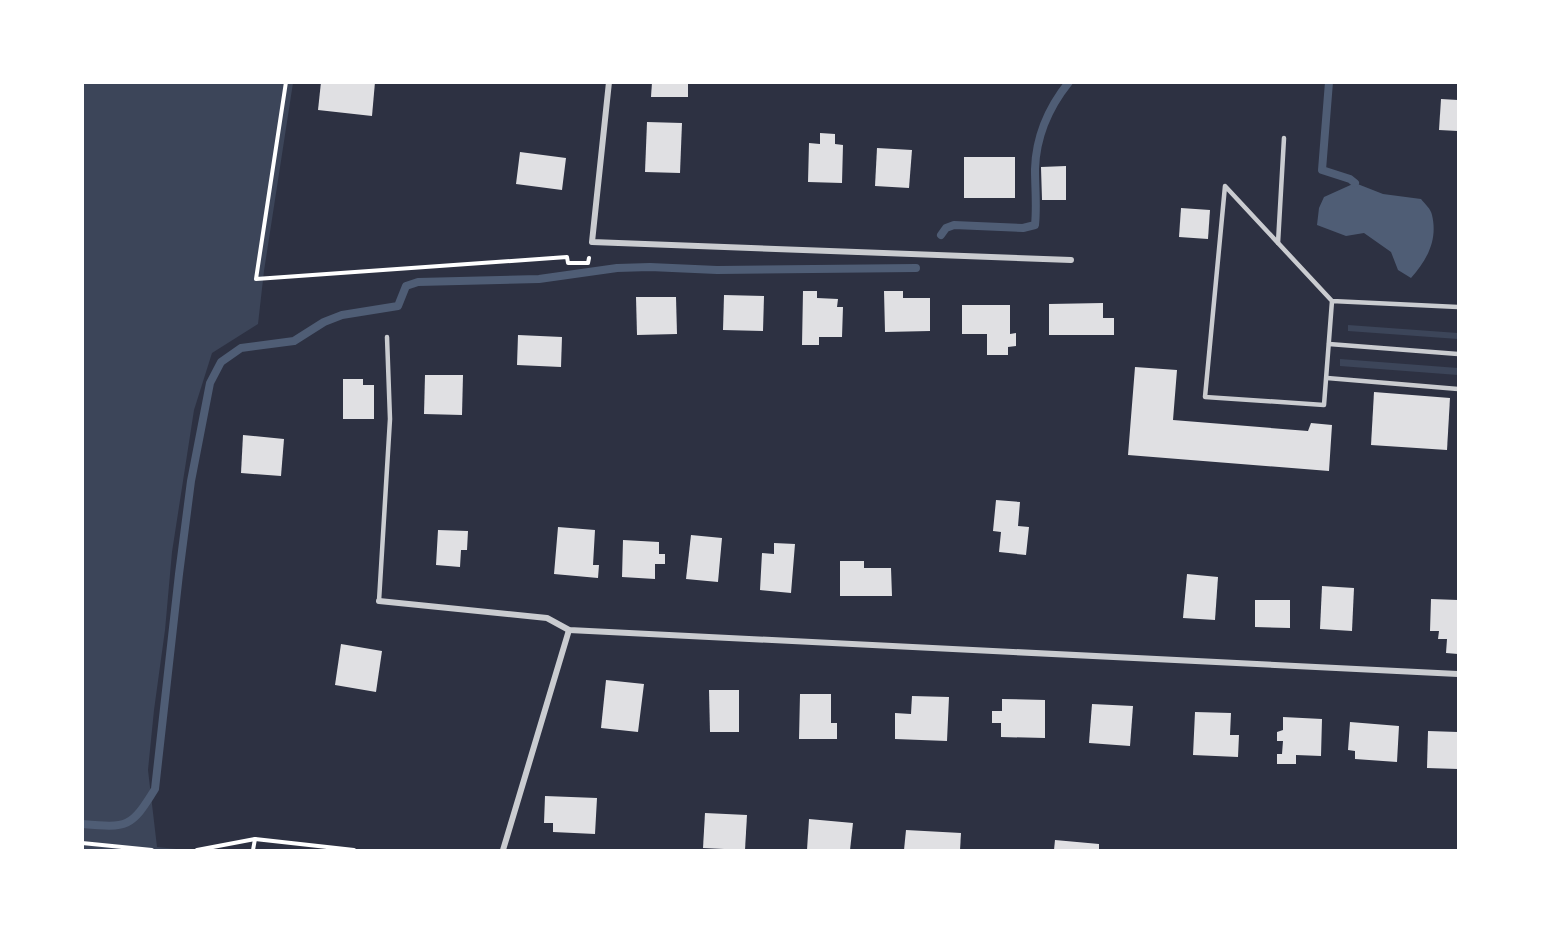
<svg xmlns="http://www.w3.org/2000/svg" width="1541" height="933" font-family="Literata,serif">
<rect width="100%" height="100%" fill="#2d3142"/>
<!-- green -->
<g fill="#3c4559">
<path d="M82,83H293L264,271L258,324L212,353L194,410L172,552L165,630L154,710L148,770L157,847L186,850H83Z"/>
<path d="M1348,325L1458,333V339L1348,331Z"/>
<path d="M1340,359L1458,368V375L1340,366Z"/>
</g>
<!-- water -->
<path fill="#4f5d75" d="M1355,183L1383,194L1421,199C1425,204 1431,209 1432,215C1438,240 1427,260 1411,278L1398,270L1391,252L1364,233L1346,236L1317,225L1319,208L1324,197Z"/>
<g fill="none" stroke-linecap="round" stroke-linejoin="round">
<!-- stream -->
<g stroke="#4f5d75" stroke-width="8">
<path d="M1329,82L1322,170L1350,179L1355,183"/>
<path d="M941,235L946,228L954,225L1023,228L1035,225C1037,206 1035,188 1035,169C1036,136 1049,107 1069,82"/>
<path d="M82,824C128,828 131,828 155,789L179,574L191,481L210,383L221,362L241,348L294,341L324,322L342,315L398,306L406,286L418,282L539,279L617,268L650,267L717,270L916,268"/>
</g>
</g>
<!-- building -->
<g fill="#e0e0e3">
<path d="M321,82H375L372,116L318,110Z"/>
<path d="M652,82H688V97H651Z"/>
<path d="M1441,99L1458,100V131L1439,130Z"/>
<path d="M647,122L682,123L680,173L645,172Z"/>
<path d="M820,133L835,134V144L843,145L842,183L808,182L809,143L820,144Z"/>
<path d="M877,148L912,150L909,188L875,186Z"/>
<path d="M520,152L566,158L562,190L516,184Z"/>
<rect x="964" y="157" width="51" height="41"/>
<path d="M1066,166V200H1042L1041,167Z"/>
<path d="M1181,208L1210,210L1208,239L1179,237Z"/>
<path d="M803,291H817V298L838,299L837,307H843L842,337H819V345H802Z"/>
<path d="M884,291H903V298H930V331L885,332Z"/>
<path d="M724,295L764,296L763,331L723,330Z"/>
<path d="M636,297H676L677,334L637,335Z"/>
<path d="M1103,303V318H1114V335H1049V304Z"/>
<path d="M962,305H1010V334L1016,333V346L1008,347V355H987V334H962Z"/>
<path d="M518,335L562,337L561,367L517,365Z"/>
<path d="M1135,367L1177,370L1173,420L1308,431L1311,423L1332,425L1329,471L1128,455Z"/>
<path d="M425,375H463L462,415L424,414Z"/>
<path d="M343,379H363V385H374V419H343Z"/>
<path d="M1374,392L1450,398L1447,450L1371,445Z"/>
<path d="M243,435L284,439L281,476L241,473Z"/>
<path d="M996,500L1020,502L1018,526L1029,527L1026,555L999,552L1001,532L993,531Z"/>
<path d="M558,527L595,530L593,565H599L598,578L554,574Z"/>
<path d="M438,530L468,531L467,550H461L460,567L436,565Z"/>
<path d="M691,535L722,538L718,582L686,579Z"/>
<path d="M623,540L659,542V554H665V564H655V579L622,577Z"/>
<path d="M774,543L795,544L791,593L760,590L762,553L774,554Z"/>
<path d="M840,561H864V568H891L892,596H840Z"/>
<path d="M1187,574L1218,577L1215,620L1183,618Z"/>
<path d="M1322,586L1354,588L1352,631L1320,629Z"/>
<path d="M1431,599L1458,600V654L1446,653L1447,639H1438L1439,631H1430Z"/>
<path d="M1255,600H1290V628L1255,627Z"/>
<path d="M341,644L382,651L376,692L335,685Z"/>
<path d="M606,680L644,684L638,732L601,728Z"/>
<path d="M709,690H739V732H710Z"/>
<path d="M800,694H831V723H837V739H799Z"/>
<path d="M912,696L949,697L947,741L895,739V713L911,714Z"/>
<path d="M1002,699L1045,700V738L1001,737V723H992V711H1002Z"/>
<path d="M1092,704L1133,706L1130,746L1089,743Z"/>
<path d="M1195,712L1231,713L1230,735H1239L1238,757L1193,755Z"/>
<path d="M1283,717L1322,719L1321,756L1296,755V764H1277V754H1282L1283,741H1277V732L1283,730Z"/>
<path d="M1350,722L1399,726L1397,762L1355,759V751L1348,750Z"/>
<path d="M1428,731L1458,732V769L1427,768Z"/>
<path d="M545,796L597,798L595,834L553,832V823H544Z"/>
<path d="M705,813L747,815L745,850L703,848Z"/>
<path d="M809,819L853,823L850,850H807Z"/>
<path d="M906,830L961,833L960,850H904Z"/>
<path d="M1055,840L1099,844V850H1054Z"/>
</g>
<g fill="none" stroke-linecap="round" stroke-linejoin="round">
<!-- path -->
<g stroke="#fff" stroke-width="4">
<path d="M286,82L256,279L567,257L568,263H588L589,258"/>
<path d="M82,843L152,850"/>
<path d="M197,850L255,839L354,850"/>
<path d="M253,850L255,839"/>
</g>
<!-- service -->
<g stroke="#caccd0" stroke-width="4.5">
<path d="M1278,243L1284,138"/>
<path d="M1332,301L1324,405L1205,397L1225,186L1332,301L1458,307"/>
<path d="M1329,344L1458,354"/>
<path d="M1327,378L1458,389"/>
<path d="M379,601L390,419L387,337"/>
</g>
<!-- minor -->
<g stroke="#caccd0" stroke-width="6">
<path d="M609,82L592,242L1071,260"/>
<path d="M379,601L547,618L569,630L1458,674"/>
<path d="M503,850L569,630"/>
</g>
</g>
<!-- border -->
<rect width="1541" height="933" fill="none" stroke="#ffffff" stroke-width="168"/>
</svg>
